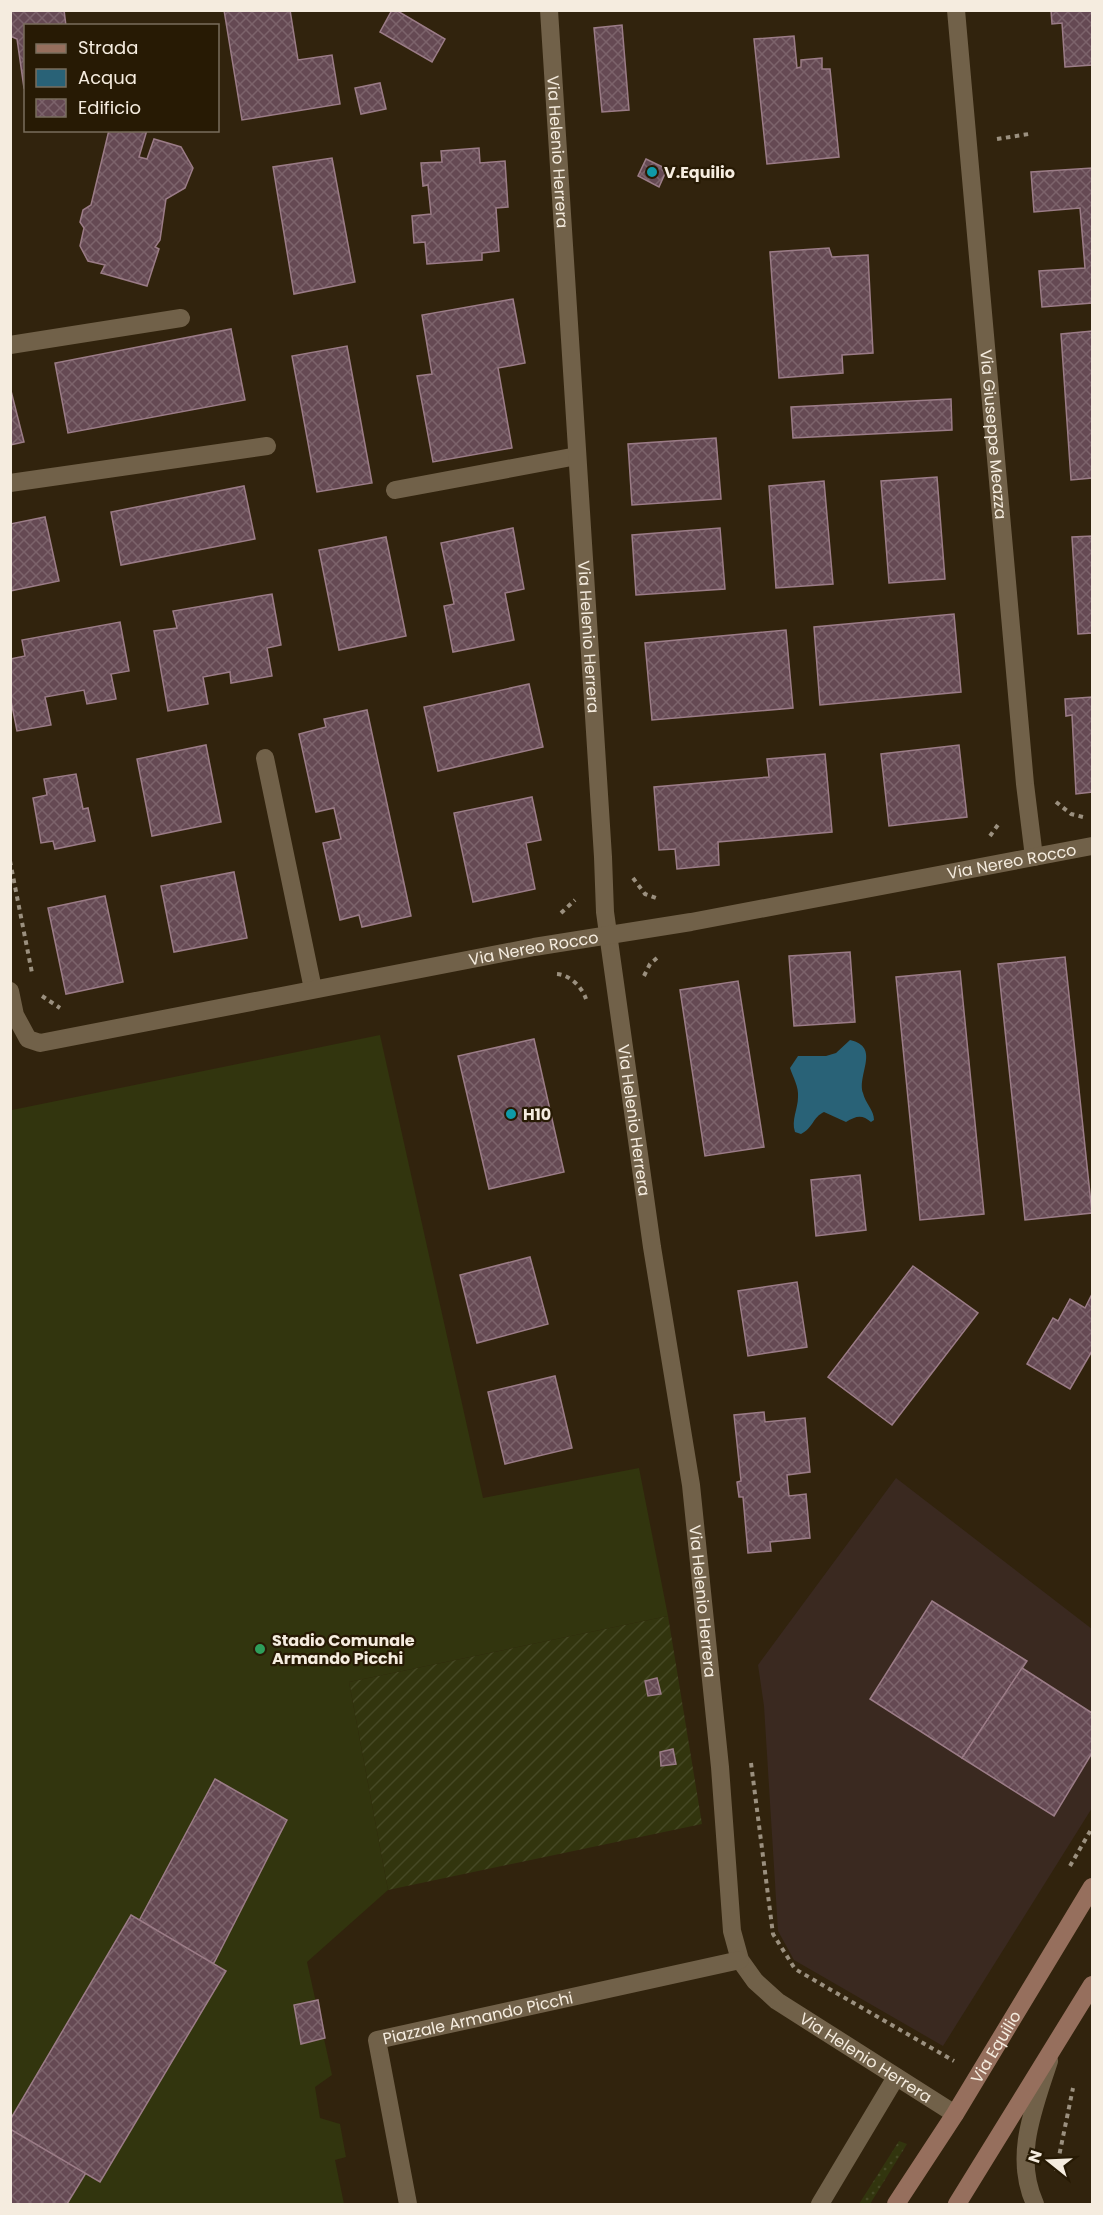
<svg xmlns="http://www.w3.org/2000/svg" width="1103" height="2215" font-family="Poppins,sans-serif">
<defs>
<pattern id="grass-dots" width="8" height="8" patternUnits="userSpaceOnUse" patternTransform="scale(1.5)"><rect width="8" height="8" fill="#32350e"/><path d="M2 2h.1M6 6h.1" fill="none" stroke="#464925" stroke-width="1.8" stroke-linecap="round"/></pattern>
<pattern id="garden-furrows" width="10" height="10" patternUnits="userSpaceOnUse" patternTransform="scale(1.5)"><rect width="10" height="10" fill="#32350e"/><path d="M-1 1l2-2M0 10L10 0M9 11l2-2" fill="none" stroke="#464925"/></pattern>
<pattern id="building-cross-hatch" width="8" height="8" patternUnits="userSpaceOnUse" patternTransform="scale(1.5)"><rect width="8" height="8" fill="#654953"/><path d="M0 0l8 8M0 8l8-8" fill="none" stroke="#7c636b"/></pattern>
</defs>
<rect width="100%" height="100%" fill="#31230d"/>
<!-- commercial -->
<path fill="#3a2920" d="M896,1478L1092,1629V1808L943,2046L794,1960L778,1931L764,1706L758,1665Z"/>
<!-- grass -->
<path fill="url(#grass-dots)" d="M899,2141L907,2144L870,2204H859Z"/>
<!-- garden -->
<path fill="url(#garden-furrows)" d="M668,1616L702,1824L388,1890L349,1682Z"/>
<!-- pitch -->
<path fill="#32350e" d="M380,1035L483,1498L639,1468L668,1616L349,1682L388,1890L307,1962L332,2075L315,2087L320,2118L340,2124L346,2157L335,2160L344,2204H11V1102L12,1110Z"/>
<!-- water -->
<path fill="#296277" d="M850,1040C881,1047 857,1074 863,1093C865,1103 874,1110 874,1120L871,1122C862,1114 856,1116 846,1122L824,1112C813,1117 813,1128 801,1134L795,1132C791,1120 798,1109 798,1097C799,1087 793,1077 790,1068L798,1056H826L836,1053Z"/>
<!-- building -->
<g fill="url(#building-cross-hatch)" stroke="#9b7c87" stroke-width="1.5">
<path d="M10,10H64L66,26H26V88H24L17,39L10,36Z"/>
<path d="M224,10H290L298,60L332,55L340,104L242,120Z"/>
<path d="M392,10H396L445,39L432,62L380,32Z"/>
<path d="M1051,10H1092V65L1065,67L1062,23L1052,24Z"/>
<path d="M622,25L629,110L602,112L594,28Z"/>
<path d="M794,36L797,68L801,67V60L822,58V69H830L839,157L767,164L754,39Z"/>
<path d="M380,83L386,109L361,114L355,88Z"/>
<path d="M109,130H147L139,157L147,159L154,139L181,147L193,168L185,188L166,199L160,240L155,247L159,249L147,286L101,273L105,265L88,261L80,246L84,228L80,222L83,210L91,205Z"/>
<path d="M479,148L480,163L505,161L508,207L496,208L499,251L482,253V260L427,264L425,242L414,243L412,216L431,214L428,185L423,186L421,163L442,162L441,151Z"/>
<path d="M332,158L355,282L294,294L273,167Z"/>
<path d="M646,159L667,169L659,187L638,176Z"/>
<path d="M1092,168V303L1042,307L1039,271L1085,268L1080,208L1034,212L1031,172Z"/>
<path d="M829,248L832,257L868,255L873,353L842,355L843,373L779,378L770,252Z"/>
<path d="M513,299L525,363L498,368L512,448L433,462L417,376L432,374L422,315Z"/>
<path d="M231,329L245,400L68,433L55,363Z"/>
<path d="M1092,331V478L1071,480L1061,334Z"/>
<path d="M347,346L372,483L317,492L292,356Z"/>
<path d="M10,387L24,442L10,445Z"/>
<path d="M951,399L952,430L793,438L791,407Z"/>
<path d="M716,438L721,499L632,505L628,444Z"/>
<path d="M937,477L945,579L889,583L881,481Z"/>
<path d="M824,481L833,584L776,588L769,486Z"/>
<path d="M244,486L255,539L121,565L111,512Z"/>
<path d="M45,517L59,581L10,591V524Z"/>
<path d="M513,528L524,589L505,593L514,640L453,652L444,606L454,604L441,543Z"/>
<path d="M720,528L725,589L636,595L632,535Z"/>
<path d="M1092,536V633L1078,634L1072,537Z"/>
<path d="M386,537L406,636L339,650L319,550Z"/>
<path d="M272,594L281,645L267,648L272,676L231,683L230,672L203,677L208,704L168,711L154,631L177,628L173,611Z"/>
<path d="M954,614L961,692L820,705L814,627Z"/>
<path d="M120,622L129,671L111,674L116,699L87,704L84,690L45,697L51,725L17,731L10,696V659L25,656L22,640Z"/>
<path d="M786,630L793,708L652,720L645,643Z"/>
<path d="M529,684L543,747L438,771L424,707Z"/>
<path d="M1092,697V792L1076,794L1072,715L1066,716L1065,699Z"/>
<path d="M367,710L411,916L362,927L359,915L340,920L323,843L341,839L334,808L316,812L299,734L326,727L324,719Z"/>
<path d="M206,745L221,822L152,836L137,759Z"/>
<path d="M959,745L967,817L889,826L881,754Z"/>
<path d="M825,754L832,832L718,842L719,865L677,869L675,849L659,850L654,787L769,777L767,759Z"/>
<path d="M76,774L83,809L88,808L95,841L55,849L53,841L41,843L33,798L47,795L44,779Z"/>
<path d="M532,797L541,840L526,843L535,889L473,902L454,813Z"/>
<path d="M234,872L247,938L174,952L161,886Z"/>
<path d="M105,896L123,982L66,994L48,908Z"/>
<path d="M850,952L855,1022L794,1026L789,956Z"/>
<path d="M1065,957L1092,1213L1025,1220L998,964Z"/>
<path d="M960,971L984,1214L920,1220L896,977Z"/>
<path d="M738,981L764,1147L705,1156L680,990Z"/>
<path d="M534,1039L564,1172L489,1189L458,1056Z"/>
<path d="M860,1175L866,1230L816,1236L811,1180Z"/>
<path d="M530,1257L548,1324L477,1343L460,1275Z"/>
<path d="M913,1266L978,1313L892,1425L828,1377Z"/>
<path d="M797,1282L807,1347L748,1356L738,1291Z"/>
<path d="M1092,1294V1351L1070,1389L1027,1364L1053,1318L1058,1321L1070,1299L1085,1308Z"/>
<path d="M555,1376L572,1448L505,1464L488,1392Z"/>
<path d="M764,1412L765,1422L805,1418L810,1472L787,1475L789,1496L806,1494L810,1538L770,1542L771,1551L748,1553L743,1497H739L737,1482L741,1481L734,1415Z"/>
<path d="M932,1601L1027,1661L962,1758L870,1699Z"/>
<path d="M1022,1668L1092,1713V1753L1054,1816L962,1758Z"/>
<path d="M657,1678L661,1694L648,1696L645,1681Z"/>
<path d="M673,1749L676,1764L661,1766L660,1752Z"/>
<path d="M215,1779L287,1820L215,1961L67,2204H10V2131L140,1919Z"/>
<path d="M131,1915L226,1971L100,2182L10,2129V2120Z"/>
<path d="M318,2000L325,2038L301,2044L294,2005Z"/>
</g>
<g fill="none" stroke-linecap="round" stroke-linejoin="round">
<!-- path -->
<g stroke="#9b907f" stroke-width="4" stroke-dasharray="4.5 4.5" stroke-linecap="butt">
<path d="M997,139L1029,134"/>
<path d="M1056,802L1071,814L1083,817"/>
<path d="M990,836L1000,822"/>
<path d="M10,861L32,973"/>
<path d="M633,878L645,894L656,898"/>
<path d="M561,913L575,900"/>
<path d="M557,974C570,975 582,987 586,999"/>
<path d="M644,976L650,964L657,958"/>
<path d="M42,996L60,1008"/>
<path d="M751,1763L773,1934L795,1969L954,2061"/>
<path d="M1070,1866L1092,1828"/>
<path d="M1056,2171L1073,2088"/>
</g>
<!-- lane -->
<g stroke="#716149" stroke-width="18">
<path d="M10,345L181,318"/>
<path d="M10,483L267,446"/>
<path d="M395,490L577,456"/>
<path d="M265,758L313,989"/>
</g>
<!-- street -->
<g stroke="#716149" stroke-width="18">
<path id="s1" d="M549,10L603,857L605,912L652,1247L691,1485L720,1767L732,1931L740,1960L755,1981L777,2001L955,2114"/>
<path id="s2" d="M956,10L1025,784L1034,857"/>
<path id="s3" d="M10,991L15,1015L28,1039L40,1043L534,947L691,922L1092,846"/>
<path id="s4" d="M408,2204L377,2040L740,1960"/>
<path d="M820,2204L896,2077"/>
<path d="M1035,2204C1013,2156 1034,2108 1049,2061"/>
</g>
<!-- secondary -->
<g stroke="#966f5d" stroke-width="18">
<path id="s5" d="M896,2204L955,2114L1092,1887"/>
<path d="M957,2204L1092,1985"/>
</g>
</g>
<!-- markers -->
<g fill="#0f9aa8" stroke="#271a04" stroke-width="2">
<circle cx="652" cy="172" r="6"/>
<circle cx="511" cy="1114" r="6"/>
</g>
<circle fill="#2e9e5b" stroke="#271a04" stroke-width="2" cx="260" cy="1649" r="6"/>
<g text-anchor="middle" stroke-width="4.5" stroke-linejoin="round" paint-order="stroke">
<!-- street labels -->
<g font-size="16" fill="#f5ecdf" stroke="#271a04">
<text dy="6" stroke="none"><textPath href="#s1" startOffset="142">Via Helenio Herrera</textPath></text>
<text dy="6" stroke="none"><textPath href="#s2" startOffset="426">Via Giuseppe Meazza</textPath></text>
<text dy="6" stroke="none"><textPath href="#s1" startOffset="628">Via Helenio Herrera</textPath></text>
<text dy="6" stroke="none"><textPath href="#s3" startOffset="1053">Via Nereo Rocco</textPath></text>
<text dy="6" stroke="none"><textPath href="#s3" startOffset="567">Via Nereo Rocco</textPath></text>
<text dy="6" stroke="none"><textPath href="#s1" startOffset="1114">Via Helenio Herrera</textPath></text>
<text dy="6" stroke="none"><textPath href="#s1" startOffset="1600">Via Helenio Herrera</textPath></text>
<text dy="6" stroke="none"><textPath href="#s4" startOffset="270">Piazzale Armando Picchi</textPath></text>
<text dy="6" stroke="none"><textPath href="#s5" startOffset="186">Via Equilio</textPath></text>
<text dy="6" stroke="none"><textPath href="#s1" startOffset="2122">Via Helenio Herrera</textPath></text>
</g>
<!-- poi labels -->
<g font-size="16" font-weight="bold" fill="#f5ecdf" stroke="#271a04" text-anchor="start">
<text x="664" y="178">V.Equilio</text>
<text x="523" y="1120">H10</text>
<text x="272" y="1646">Stadio Comunale<tspan x="272" dy="18">Armando Picchi</tspan></text>
</g>
</g>
<!-- border -->
<rect width="1103" height="2215" fill="none" stroke="#f5ecdf" stroke-width="24"/>
<!-- legend -->
<rect x="24" y="24" width="195" height="108" fill="#271a04" stroke="#796e5c" stroke-width="1.5"/>
<rect x="36" y="44" width="30" height="9" fill="#966f5d" stroke="#796e5c" stroke-width="1.5"/>
<text x="78" y="54" font-size="18" fill="#f5ecdf">Strada</text>
<rect x="36" y="69" width="30" height="18" fill="#296277" stroke="#796e5c" stroke-width="1.5"/>
<text x="78" y="84" font-size="18" fill="#f5ecdf">Acqua</text>
<rect x="36" y="99" width="30" height="18" fill="url(#building-cross-hatch)" stroke="#796e5c" stroke-width="1.5"/>
<text x="78" y="114" font-size="18" fill="#f5ecdf">Edificio</text>
<!-- north arrow -->
<g transform="translate(1049 2161) rotate(288)" stroke="#271a04" stroke-width="4.5" paint-order="stroke">
<path d="M0-4.5L10 22L0 15L-10 22Z" fill="#f5ecdf"/>
<text y="-9" font-size="16" font-weight="bold" text-anchor="middle" fill="#f5ecdf">N</text>
</g>
</svg>
